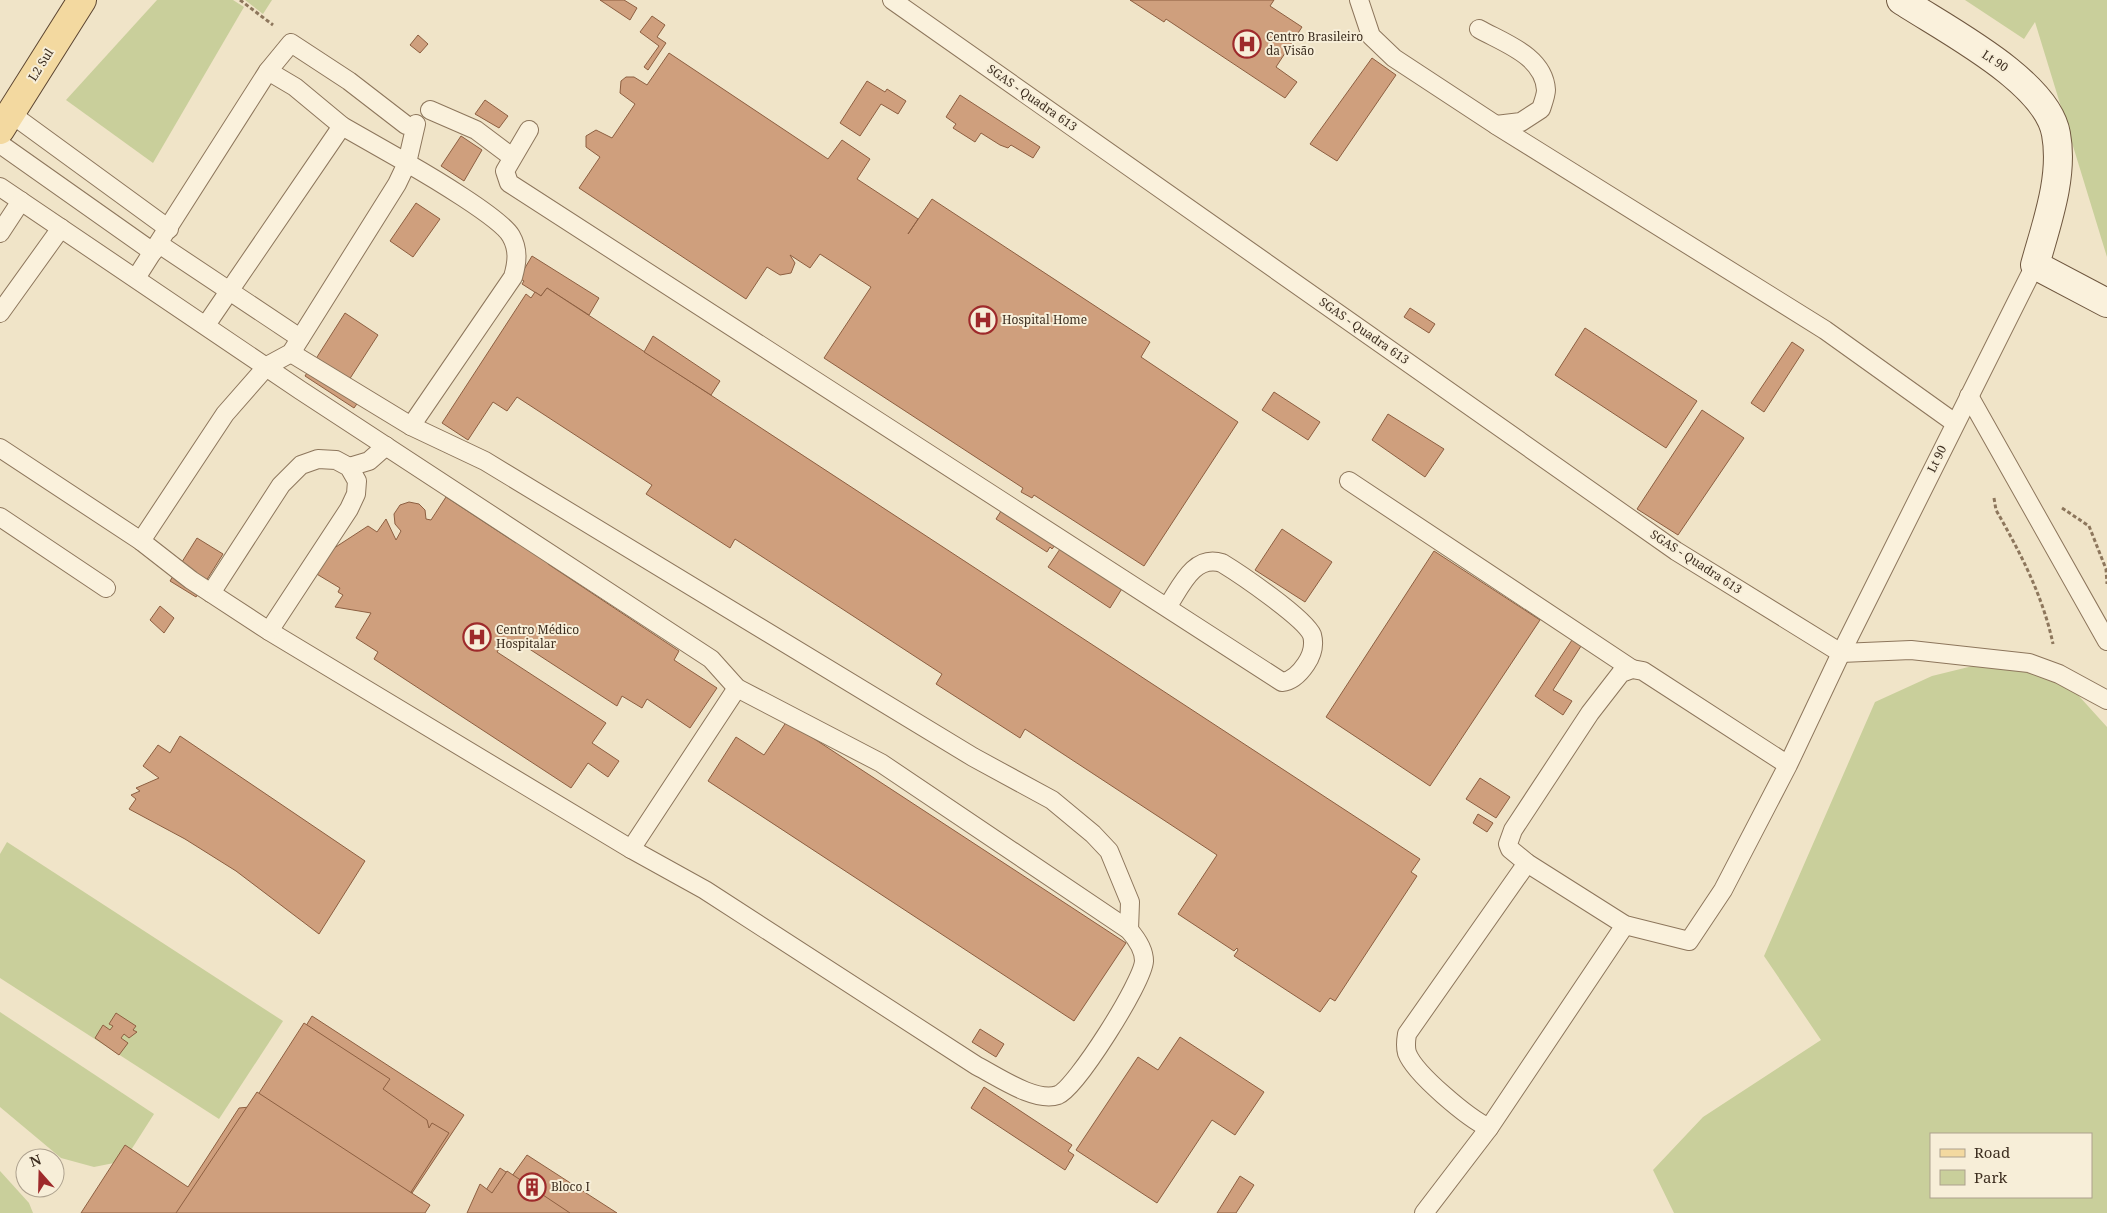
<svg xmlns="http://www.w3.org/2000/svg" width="2107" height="1213" font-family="'Noto Serif',serif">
<rect width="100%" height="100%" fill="#f0e4c8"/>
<!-- green -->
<g fill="#c9cf9b" fill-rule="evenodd">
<path d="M157,0H233L244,7L153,163L66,100Z"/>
<path d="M245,0H272L263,14Z"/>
<path d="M1965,0H2107V257L2035,22L2024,39Z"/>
<path d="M1997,660L2059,674L2107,727V1213H1674L1653,1170L1703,1117L1821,1040L1764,956L1875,702L1932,676ZM1931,1134H2091V1197H1931Z"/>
<path d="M7,842L283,1021L219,1119L0,978V854Z"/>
<path d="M0,1012L154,1114L124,1161L94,1167L61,1158L0,1107Z"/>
<path d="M0,1171L29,1203L33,1213H0Z"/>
</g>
<!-- building -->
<g fill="#cf9f7d" stroke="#8d5f41">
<path d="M600,0H624L637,8L630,20Z"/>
<path d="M1130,0H1274L1270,6L1302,27L1276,67L1297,82L1285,98L1166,19L1164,22Z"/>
<path d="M652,16L665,25L657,37L666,43L648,70L644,67L659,46L640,32Z"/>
<path d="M418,35L428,44L420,53L410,45Z"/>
<path d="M669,53L828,159L842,140L870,159L857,179L918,219L908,234L932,199L1150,342L1141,357L1238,422L1144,566L1034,495L1032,498L1021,492L1023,488L824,358L871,287L820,254L810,268L790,255L795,263L791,273L780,275L767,267L746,299L579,188L600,157L586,147V136L596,130L612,138L635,104L620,93L621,81L626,77H634L647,85Z"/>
<path d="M1372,58L1396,75L1337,161L1310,144Z"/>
<path d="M867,81L885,92L887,89L906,101L898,114L881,104L860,136L840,123Z"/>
<path d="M960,95L1040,147L1033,158L1011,145L1008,148L1000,145L981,133L975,142L953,128L956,124L946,117Z"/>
<path d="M485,100L508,116L499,128L475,114Z"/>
<path d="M461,136L482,150L464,181L441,166Z"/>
<path d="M416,203L440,219L413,257L390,241Z"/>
<path d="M532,256L599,298L589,315L547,288L541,296L522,284L524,281L519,278Z"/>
<path d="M547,288L1420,859L1411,872L1417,876L1335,1001L1330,998L1320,1012L1234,956L1238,950L1237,948L1234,951L1178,914L1217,855L1025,729L1020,738L936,684L942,674L735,539L730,548L646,494L652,485L517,397L507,411L493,402L468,440L442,423L526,294L531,298L535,292L541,296Z"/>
<path d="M1410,308L1435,324L1429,333L1404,317Z"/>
<path d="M345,313L378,335L349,380L366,391L354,408L305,376Z"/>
<path d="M1585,328L1697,401L1666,448L1555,375Z"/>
<path d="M653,336L720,381L711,395L644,352Z"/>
<path d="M1792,342L1804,350L1764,412L1751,403Z"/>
<path d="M1274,392L1320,422L1308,440L1262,410Z"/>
<path d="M1702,410L1744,438L1678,535L1637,509Z"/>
<path d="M1388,414L1444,449L1425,477L1372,440Z"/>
<path d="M446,497L516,543L521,535L553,556L548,564L679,651L674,660L717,688L690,728L647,699L642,708L622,696L617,706L514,639L510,645L504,641L497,652L606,723L592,743L619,761L608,777L588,763L571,788L374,659L378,652L356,638L371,613L335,607L343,595L338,592L340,588L305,567L368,526L377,532L386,519L396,540L401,531L395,524L394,514L400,505L409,502L419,504L425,510L426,519L431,520Z"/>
<path d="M1003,508L1056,544L1052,549L1050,547L1047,552L996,519Z"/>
<path d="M1282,529L1332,562L1305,602L1255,570Z"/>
<path d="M197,538L223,554L196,597L170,581Z"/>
<path d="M1062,546L1123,587L1110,608L1048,567Z"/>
<path d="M1434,551L1540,620L1430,786L1326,717Z"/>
<path d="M160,606L174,618L164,633L150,620Z"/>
<path d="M1574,637L1583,643L1553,690L1572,701L1563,715L1535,696Z"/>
<path d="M787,721L1126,943L1074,1021L708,781L736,737L764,755Z"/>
<path d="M180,736L365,861L319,934L236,871L185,839L129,809L136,799L131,795L140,791L136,788L159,778L143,766L158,745L170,753Z"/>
<path d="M1480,778L1510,797L1496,818L1466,799Z"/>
<path d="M1478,814L1493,823L1487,832L1473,823Z"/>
<path d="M116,1013L136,1026L133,1030L137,1032L129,1038L124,1034L121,1038L128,1043L119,1055L95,1038L103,1025L110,1030L113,1026L109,1024Z"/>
<path d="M312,1016L464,1115L412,1193L263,1096Z"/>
<path d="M304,1023L390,1079L383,1089L427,1120L429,1128L432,1123L449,1133L402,1206L411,1213H81L125,1145L188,1187L239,1108L250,1107Z"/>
<path d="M980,1029L1004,1044L996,1057L972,1042Z"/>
<path d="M1180,1037L1264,1092L1235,1135L1212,1120L1157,1203L1076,1150L1138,1057L1158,1070Z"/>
<path d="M984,1087L1072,1145L1068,1151L1074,1155L1065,1170L971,1108Z"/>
<path d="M257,1092L430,1205L425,1213H176Z"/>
<path d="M527,1155L617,1213H481L487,1205L481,1198L500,1168L512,1176Z"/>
<path d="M507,1171L570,1213H467L480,1184L492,1193Z"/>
<path d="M1240,1176L1254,1185L1236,1213H1217Z"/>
</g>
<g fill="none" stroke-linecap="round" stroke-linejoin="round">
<!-- lane casing -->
<g stroke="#8d765c" stroke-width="20">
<g id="lane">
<path d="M892,0L1676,551L1841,653"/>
<path d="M1359,0L1371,36L1394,58L1496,125L1825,330L1955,423"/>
<path d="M1479,29C1504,43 1544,56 1546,90C1546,95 1543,103 1541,109L1521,122L1496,125"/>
<path d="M430,110L476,130L512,157"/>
<path d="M10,113L169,229"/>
<path d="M529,130L505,171L509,183L1282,682C1293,681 1300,673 1306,664C1312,655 1315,646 1312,635C1305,618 1240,574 1222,563C1194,554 1181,586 1168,606"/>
<path d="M0,144L153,252"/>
<path d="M0,187L300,390L711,659L737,688L881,763L1129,930C1136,938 1144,950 1144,961C1143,982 1076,1088 1058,1095C1035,1103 997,1076 977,1066L705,890L631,849L269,631L191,580L141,541L0,448"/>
<path d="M0,233L21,201"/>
<path d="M159,244L300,338"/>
<path d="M136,278L268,71L291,43L349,81L406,125"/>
<path d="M0,313L61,228"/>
<path d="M206,325L342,126"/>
<path d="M291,353L411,426L485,461L973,757L1052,800L1093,834L1109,851L1130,902L1129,930"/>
<path d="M1969,396L2107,641"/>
<path d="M411,426L513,277C517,263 519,250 511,236C501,218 428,175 407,163L416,124"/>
<path d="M349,467L369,461L386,446"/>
<path d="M1349,481L1632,669"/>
<path d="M0,517L106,588"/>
<path d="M141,541L225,414L267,366L291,353L397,184L407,163L342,126L295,87L268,71"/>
<path d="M211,593L281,485L301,465L318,459L336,460L349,467L357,481L356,494L349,509L269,631"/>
<path d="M1841,653L1911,650L2029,663L2059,674L2107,700"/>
<path d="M1788,765L1643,671L1632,669L1621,673L1590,713L1513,830L1508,844L1510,849L1527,863L1625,925L1689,941L1723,890L1788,765L1841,653L2035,265"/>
<path d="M631,849L737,688"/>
<path d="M1489,1128C1468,1118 1415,1074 1407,1053C1405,1046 1406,1040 1407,1034L1527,863"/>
<path d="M1424,1213L1489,1128L1625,925"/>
</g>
</g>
<!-- secondary casing -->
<g stroke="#6f573f" stroke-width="30">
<path id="secondary" d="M1901,0C1945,29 2047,81 2056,134C2064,177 2046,225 2035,265L2107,303"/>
</g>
<!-- primary casing -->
<g stroke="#5b4430" stroke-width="30">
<path id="primary" d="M0,130L82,0"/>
</g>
<!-- path -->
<g stroke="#8d765c" stroke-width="3" stroke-dasharray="4 2.5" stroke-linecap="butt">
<path d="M240,0L273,25"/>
<path d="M1994,498L1996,510C2020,552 2043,596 2053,644"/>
<path d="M2062,508L2089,526L2106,569L2107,584"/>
</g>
<!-- lane -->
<use href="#lane" stroke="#faf1dc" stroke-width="18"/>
<!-- secondary -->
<use href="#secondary" stroke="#faf1dc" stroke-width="28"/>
<!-- primary -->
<use href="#primary" stroke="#f3d9a0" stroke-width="28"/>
</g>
<!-- icons -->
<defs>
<g id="hospital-ring" transform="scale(1.4375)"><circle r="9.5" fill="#f7eed8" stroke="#9e2a2b" stroke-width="1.5"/><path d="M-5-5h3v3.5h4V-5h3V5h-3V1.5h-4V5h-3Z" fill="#9e2a2b"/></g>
<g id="building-ring" transform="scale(1.4375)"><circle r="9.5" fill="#f7eed8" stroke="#9e2a2b" stroke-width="1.5"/><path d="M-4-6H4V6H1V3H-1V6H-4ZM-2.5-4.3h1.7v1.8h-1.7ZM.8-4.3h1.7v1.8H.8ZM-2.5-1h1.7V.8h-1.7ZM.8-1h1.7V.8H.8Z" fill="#9e2a2b"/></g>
</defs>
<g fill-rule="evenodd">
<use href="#hospital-ring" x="1247" y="44"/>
<use href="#hospital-ring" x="983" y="320"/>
<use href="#hospital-ring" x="477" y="637"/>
<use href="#building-ring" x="532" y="1187"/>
</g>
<g text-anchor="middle" stroke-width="4" stroke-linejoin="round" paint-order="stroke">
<!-- poi labels -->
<g font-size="12" fill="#3d2e20" stroke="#f7eed8" text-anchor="start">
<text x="1266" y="41">Centro Brasileiro<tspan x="1266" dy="14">da Visão</tspan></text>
<text x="1002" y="324">Hospital Home</text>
<text x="496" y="634">Centro Médico<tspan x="496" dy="14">Hospitalar</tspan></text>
<text x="551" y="1191">Bloco I</text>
</g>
<!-- street labels -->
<g font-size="12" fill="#3d2e20" stroke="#f7eed8">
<text transform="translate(1995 61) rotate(33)" y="4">Lt 90</text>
<text transform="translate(41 65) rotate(-58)" y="4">L2 Sul</text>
<text transform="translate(1032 98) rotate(35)" y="4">SGAS - Quadra 613</text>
<text transform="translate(1364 331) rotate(35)" y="4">SGAS - Quadra 613</text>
<text transform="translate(1937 459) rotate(-64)" y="4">Lt 90</text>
<text transform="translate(1696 562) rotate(33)" y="4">SGAS - Quadra 613</text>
</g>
</g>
<!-- legend -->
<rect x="1930" y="1133" width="162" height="65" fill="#f7eed8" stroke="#ada18e"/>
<rect x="1940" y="1149" width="25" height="8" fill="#f3d9a0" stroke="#ada18e"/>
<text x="1974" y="1158" font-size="15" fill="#3d2e20">Road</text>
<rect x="1940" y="1170" width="25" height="15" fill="#c9cf9b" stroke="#ada18e"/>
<text x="1974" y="1183" font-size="15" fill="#3d2e20">Park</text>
<!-- north arrow -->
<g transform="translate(40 1173) rotate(340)"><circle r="24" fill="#f7eed8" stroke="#ada18e"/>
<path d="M0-4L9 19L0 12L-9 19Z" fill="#9e2a2b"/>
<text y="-8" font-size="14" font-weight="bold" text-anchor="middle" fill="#3d2e20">N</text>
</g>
</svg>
